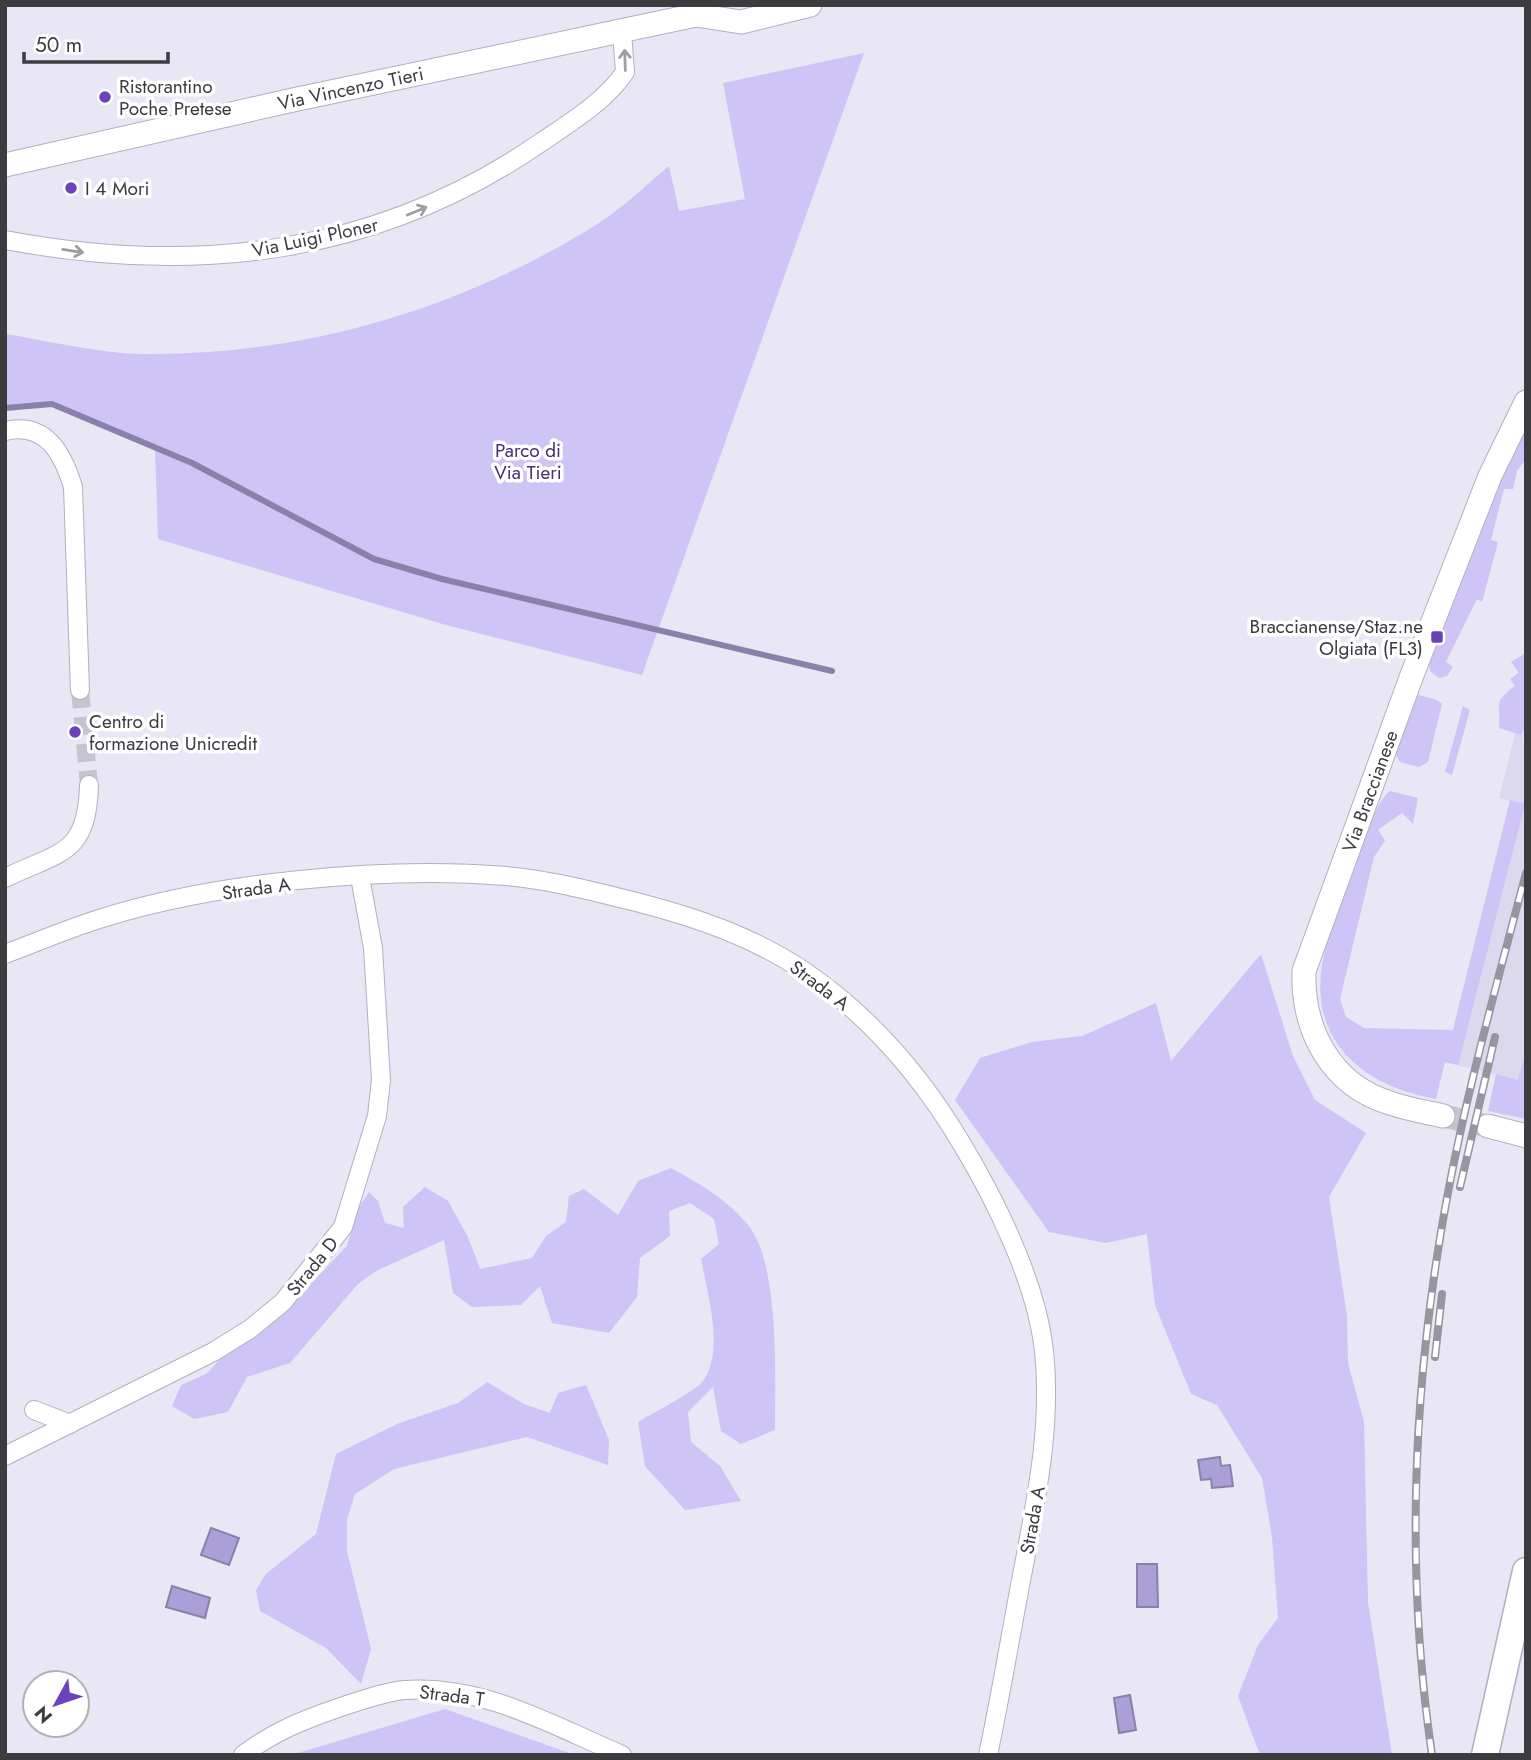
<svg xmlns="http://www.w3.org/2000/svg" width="1531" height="1760" font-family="Jost,sans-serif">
<rect width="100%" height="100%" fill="#e9e6f5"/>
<!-- built -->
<path fill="#dcd8ee" d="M1523,726L1526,1049L1518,1080L1445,1062L1510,801L1499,798L1515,733L1521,734Z"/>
<!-- green -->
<g fill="#cec4f5">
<path d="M864,53L642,675L446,625L158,539L155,448L52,404L5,408V334C50,341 97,353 142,354C303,356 462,309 599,223C624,207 646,185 669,166L679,211L745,199L723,83Z"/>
<path d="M1526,424V459L1517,471L1513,489H1504L1491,540L1498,542L1482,602L1477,599L1446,662L1453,667L1447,676L1439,678L1430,671L1429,662C1462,583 1488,501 1526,424Z"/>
<path d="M1526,653V727L1521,735L1499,728C1502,703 1491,704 1515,686L1510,679L1519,673L1511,662Z"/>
<path d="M1419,695L1437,700L1442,704L1428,762L1419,767L1400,762L1396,755L1415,697Z"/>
<path d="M1463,706L1470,710L1452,775L1445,772Z"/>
<path d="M1390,791L1418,798L1413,824L1402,813L1378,830L1385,841L1374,857L1340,999L1346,1017L1364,1028L1453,1030L1510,800L1525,804L1458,1065L1445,1062L1436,1099C1362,1086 1307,1040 1323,959C1329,928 1344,898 1355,868C1362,849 1375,801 1390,791Z"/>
<path d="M1261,954L1293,1056L1315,1100L1366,1133L1329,1197L1347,1316L1348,1363L1364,1422L1368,1602L1392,1755H1260L1238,1696L1258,1645L1278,1618L1272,1537L1262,1478L1217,1405L1191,1394L1155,1305L1147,1234L1106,1243L1049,1232L955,1100L980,1058L1032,1042L1082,1036L1156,1003L1171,1061Z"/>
<path d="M1526,1049V1119L1488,1111L1496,1074L1518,1080Z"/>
<path d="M671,1168C699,1183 728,1200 748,1225C780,1263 775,1379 775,1430L741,1444L721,1431L713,1387L688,1412L691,1442L720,1466L741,1501L685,1510L645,1466L638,1422C651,1414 696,1391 703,1381C725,1350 707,1293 701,1259L719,1244L714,1219L690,1203L669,1211L670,1236L640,1258L637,1297L609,1333L552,1323L540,1286L521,1305L472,1307L453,1293L444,1240L376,1271L358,1284L290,1363L247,1377L228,1412L194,1419L172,1406L181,1385L206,1374L227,1352L262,1331L282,1314L347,1246L357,1211L369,1192L378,1201L385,1223L404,1228L403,1207L425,1187L448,1201L468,1237L480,1269L532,1258L546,1236L566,1222L569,1196L584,1189L618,1215L638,1181Z"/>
<path d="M487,1382L524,1404L550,1413L558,1393L586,1385L609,1440L608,1465L527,1437L394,1469L355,1494L347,1520V1551L371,1649L361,1684L326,1648L260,1611L256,1590L266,1574L316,1534L336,1454L397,1424L458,1403Z"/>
<path d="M445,1709L575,1755H291Z"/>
</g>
<!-- water -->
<g fill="#ab9fd8" stroke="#8a81aa" stroke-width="2">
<path d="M1220,1457L1221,1466L1230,1465L1233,1486L1212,1488L1211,1479L1201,1480L1198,1460Z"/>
<path d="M211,1528L239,1538L229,1565L201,1555Z"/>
<path d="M1137,1564H1157L1158,1607H1137Z"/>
<path d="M172,1586L210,1598L205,1618L166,1607Z"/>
<path d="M1130,1695L1136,1730L1119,1733L1114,1698Z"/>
</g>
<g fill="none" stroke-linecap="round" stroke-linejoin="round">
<!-- stream -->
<path stroke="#8a81aa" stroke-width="6" d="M5,408L52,404L192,463L374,559L442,579L832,671"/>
<!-- minor-tunnel -->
<path stroke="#c6c4d1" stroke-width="18" stroke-dasharray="18 9" stroke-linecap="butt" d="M80,690L89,785"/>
<!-- tertiary-tunnel -->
<path stroke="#c6c4d1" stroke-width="23" stroke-dasharray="23 11" stroke-linecap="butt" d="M1443,1116L1488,1126"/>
<!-- minor casing -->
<g stroke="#b2b0be" stroke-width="20">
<g id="minor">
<path d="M5,240C197,276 377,255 540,143C568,124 606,101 625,72L622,33"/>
<path d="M5,431C46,421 63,454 73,487L80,690"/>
<path d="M5,878C61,851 87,855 89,785"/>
<path d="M5,954C34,943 63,931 93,921C211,882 383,866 506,876C552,880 596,892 640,903C698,918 753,937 804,971C870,1016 923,1078 963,1146C996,1201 1034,1279 1043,1343C1053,1420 1037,1495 1023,1570C1011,1632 1001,1694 988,1755"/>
<path d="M34,1410L70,1424"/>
<path d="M5,1456L213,1352L250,1329L283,1302L343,1227L377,1116L381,1080L373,948L360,877"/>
<path d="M243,1755C273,1732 303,1720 338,1708C359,1701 383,1692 405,1690C484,1685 552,1725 622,1755"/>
</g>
</g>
<!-- tertiary casing -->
<g stroke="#b2b0be" stroke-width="25">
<g id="tertiary">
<path id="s1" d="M5,165L293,100L696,15L741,22L810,5"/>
<path id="s2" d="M1443,1116C1425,1112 1407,1109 1390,1103C1331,1085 1302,1030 1304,971L1412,675L1490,476L1526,402"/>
<path d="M1488,1126L1526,1136"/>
</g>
</g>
<!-- secondary casing -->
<g stroke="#b2b0be" stroke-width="29">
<path id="secondary" d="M1485,1755L1526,1571"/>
</g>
<!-- minor -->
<use href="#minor" stroke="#fff" stroke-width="18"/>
<!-- tertiary -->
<use href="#tertiary" stroke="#fff" stroke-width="23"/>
<!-- secondary -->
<use href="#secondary" stroke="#fff" stroke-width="26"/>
<!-- rail casing -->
<g stroke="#97959f" stroke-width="8">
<g id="rail">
<path d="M1460,1187L1495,1037"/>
<path d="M1435,1357L1442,1294"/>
<path d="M1432,1755C1407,1585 1412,1408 1440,1238C1460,1115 1494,994 1526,873"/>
</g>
</g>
<!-- rail -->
<use href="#rail" stroke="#fff" stroke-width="5" stroke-dasharray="16" stroke-linecap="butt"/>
</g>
<!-- one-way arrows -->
<defs><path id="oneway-shaft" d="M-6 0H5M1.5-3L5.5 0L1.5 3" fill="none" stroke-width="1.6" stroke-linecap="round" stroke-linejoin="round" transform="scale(1.75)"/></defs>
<g stroke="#9e9da0">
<use href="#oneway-shaft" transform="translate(625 60) rotate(-92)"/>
<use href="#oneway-shaft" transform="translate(417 211) rotate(-22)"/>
<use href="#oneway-shaft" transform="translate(73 251) rotate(9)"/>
</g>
<!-- markers -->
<g fill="#6b42ba" stroke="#fff" stroke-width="2.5">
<circle cx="105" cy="97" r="7"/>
<circle cx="71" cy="188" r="7"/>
<rect x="1430" y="630" width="14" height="14" rx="3.5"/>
<circle cx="75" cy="732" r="7"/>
</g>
<g text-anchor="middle" stroke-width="7" stroke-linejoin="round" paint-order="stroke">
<!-- poi labels -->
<g font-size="19" fill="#3c3b40" stroke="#fff" text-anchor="start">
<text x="119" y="93">Ristorantino<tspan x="119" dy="22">Poche Pretese</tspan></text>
<text x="85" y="195">I 4 Mori</text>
<text x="1423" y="633" text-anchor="end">Braccianense/Staz.ne<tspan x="1423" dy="22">Olgiata (FL3)</tspan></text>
<text x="89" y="728">Centro di<tspan x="89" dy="22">formazione Unicredit</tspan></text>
</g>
<!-- street labels -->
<g font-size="19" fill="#3c3b40" stroke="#fff">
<text dy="7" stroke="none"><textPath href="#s1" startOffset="354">Via Vincenzo Tieri</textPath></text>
<text transform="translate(315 237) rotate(-12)" y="7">Via Luigi Ploner</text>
<text dy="7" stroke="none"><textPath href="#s2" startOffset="416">Via Braccianese</textPath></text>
<text transform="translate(256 888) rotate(-8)" y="7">Strada A</text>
<text transform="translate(820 985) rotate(37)" y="7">Strada A</text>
<text transform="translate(312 1266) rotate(-51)" y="7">Strada D</text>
<text transform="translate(1032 1520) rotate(-80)" y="7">Strada A</text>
<text transform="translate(452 1695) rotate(7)" y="7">Strada T</text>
</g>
<!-- park labels -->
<g font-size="19" fill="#442e73" stroke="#fff">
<text x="528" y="457">Parco di<tspan x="528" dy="22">Via Tieri</tspan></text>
</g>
</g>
<!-- border -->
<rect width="1531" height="1760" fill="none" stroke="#3c3b40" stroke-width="14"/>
<!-- north arrow -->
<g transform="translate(56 1704) rotate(230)"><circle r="33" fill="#ffffff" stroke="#b1b1b3" stroke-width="2"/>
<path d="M0-5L12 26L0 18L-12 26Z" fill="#6b42ba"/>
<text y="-10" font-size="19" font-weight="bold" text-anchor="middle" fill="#3c3b40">N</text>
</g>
<!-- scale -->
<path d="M24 52v10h144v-10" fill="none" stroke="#3c3b40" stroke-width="3.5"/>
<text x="35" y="52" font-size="21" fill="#3c3b40" stroke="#ffffff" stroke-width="5" paint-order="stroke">50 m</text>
</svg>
